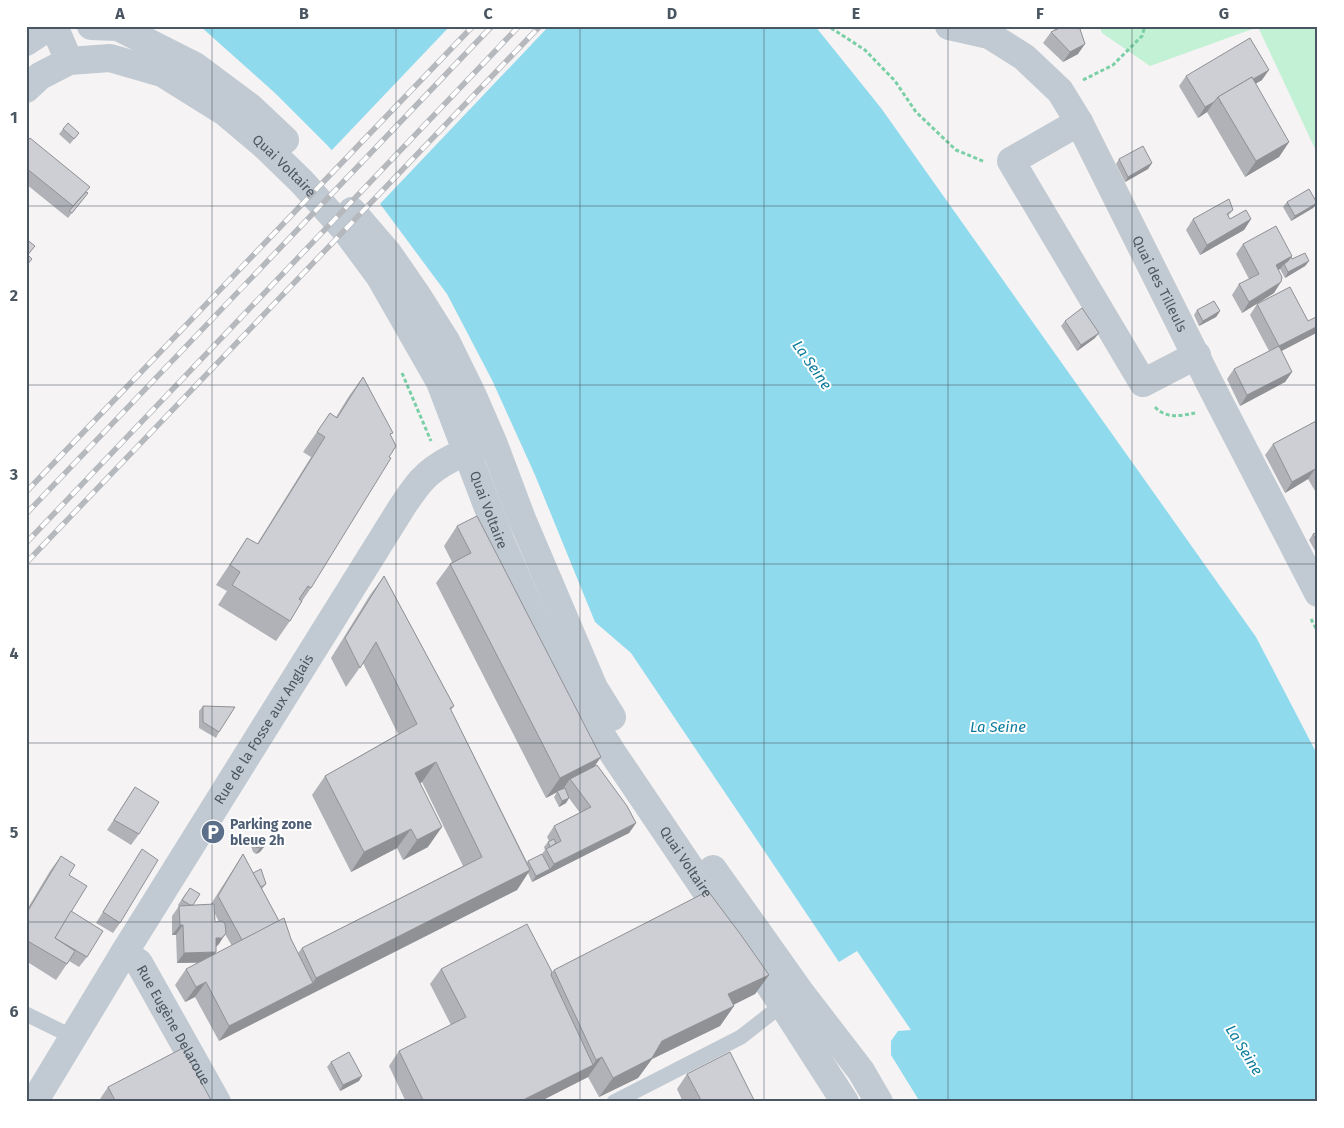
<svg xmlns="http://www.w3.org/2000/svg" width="1344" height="1128" font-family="'Fira Sans',sans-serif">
<rect width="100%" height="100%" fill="#f5f3f3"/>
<!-- green -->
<path fill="#c3f1d5" d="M1099,26H1318V155L1258,27L1150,66L1102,33Z"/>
<!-- water -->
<path fill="#90daee" d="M200,26H815L881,108L1256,637L1318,756V1102H920L891,1055V1041L898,1031L911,1030L857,951L839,962L631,653L595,622L535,475L492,380L447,294L375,197L327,145L275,93Z"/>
<!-- pier -->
<path fill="#f5f3f3" d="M450,26H549L378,206L330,152Z"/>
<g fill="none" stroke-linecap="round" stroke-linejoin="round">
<!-- path -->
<g stroke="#7ad0a6" stroke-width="3" stroke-dasharray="4 2.5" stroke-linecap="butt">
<path d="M831,28L865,50L895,81L916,112L956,150L985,162"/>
<path d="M1083,80L1113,65L1142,36L1145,26"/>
<path d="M402,373L431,441"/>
<path d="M1155,407C1166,419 1180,416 1195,413"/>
<path d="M1311,619L1318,632"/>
</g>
<!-- service -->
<g stroke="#c1cad2" stroke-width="15">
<path d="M26,1014L73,1037"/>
<path d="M614,1102L741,1037L787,1001"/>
</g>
<!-- minor -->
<g stroke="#c1cad2" stroke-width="28">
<path d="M1079,122L1011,161L1143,383L1197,355"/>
<path id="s1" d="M124,953L139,963L217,1102"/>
<path id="s2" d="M34,1102L124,953L402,507C408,498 414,489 421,481C439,461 465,452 490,443"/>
</g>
<!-- tertiary -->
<g stroke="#c1cad2" stroke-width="28">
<path d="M54,26L69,61"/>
<path d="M91,26L118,27L195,66L250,107L285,140"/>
<path id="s3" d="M949,26L989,35L1024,57L1060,91L1079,122L1210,384L1318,593"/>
<path d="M26,42L50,26"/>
<path id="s4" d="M26,89L40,76L69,61L110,58L162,73L226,113L266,147L302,182L346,231L380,277L440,382L501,542L549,652L612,752L782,1004L845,1102"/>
<path d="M352,211L388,253L417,295L446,341L473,396L493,442L522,519L594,688L612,717"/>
<path d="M713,869L801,993L861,1071L879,1102"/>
</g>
<!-- rail casing -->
<g stroke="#b5b8bd" stroke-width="5.5">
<g id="rail">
<path d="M26,492L473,26"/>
<path d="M26,514L492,26"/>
<path d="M26,543L519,26"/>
<path d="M26,563L540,26"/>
</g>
</g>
<!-- rail -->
<use href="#rail" stroke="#fff" stroke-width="4" stroke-dasharray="11" stroke-linecap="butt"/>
</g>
<!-- wall -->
<g fill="#b0b2b7" fill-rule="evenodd">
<path d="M1053,26H1079L1078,54L1063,62L1043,43L1051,32L1055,31Z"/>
<path d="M1186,76L1262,80L1255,84L1289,142L1279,157L1245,177L1207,112L1198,118L1179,86Z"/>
<path d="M63,129L79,133L70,144L59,134Z"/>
<path d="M26,143L88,193L68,218L26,184Z"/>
<path d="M1119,159L1152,163L1148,169L1125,182L1116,164Z"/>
<path d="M1287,202L1317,203L1313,208L1291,221L1283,207Z"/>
<path d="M1233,210L1228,216L1230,219H1251L1244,230L1200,255L1186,230L1193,219Z"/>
<path d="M1243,244L1291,257L1292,259L1309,261L1305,266L1285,278L1280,269L1278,270L1274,293L1242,313L1232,295L1239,284L1249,279L1236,254Z"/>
<path d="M1257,304L1308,321L1318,332L1281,351L1292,372L1285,382L1240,406L1227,379L1234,369L1269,351L1250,315Z"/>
<path d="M1197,310L1220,311L1216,317L1199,326L1194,315Z"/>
<path d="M1065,321L1095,338L1077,351L1061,326Z"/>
<path d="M363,377L391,435L311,588L302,601L290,621L276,641L218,605L227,591L216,585L247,538L257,544L311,457L303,452L330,413L336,417L349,396Z"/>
<path d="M1318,420V496L1308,479L1285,493L1265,455L1273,444Z"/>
<path d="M457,526L601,757L594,766L636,823L629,833L532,882L528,873L517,890L219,1041L195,997L185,1002L175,985L186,969L199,963H177L176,935H172V916L179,906L178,905L186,893L193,905L211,904L243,854L253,873L266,884L262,889L279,921L291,939L298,953L302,948L463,866L422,782L420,783L428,847L403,860L397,848L351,872L312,795L325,776L398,734L363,663L346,687L331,658L370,595L384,576L454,706L451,710L527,862L528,861L542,854L545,850L544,847L548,842L549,841L547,837L554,826L580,813L569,798L566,803L559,807L554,797L557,792L546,798L436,583L450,564L452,562L444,546ZM215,914L219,922H215ZM225,934L232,946L215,954L216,946Z"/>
<path d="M1318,532V556L1309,540L1313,534Z"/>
<path d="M203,706L219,732L216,738L199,728V711Z"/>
<path d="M135,787L139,834L131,845L107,830Z"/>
<path d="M262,837L260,852L256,854L253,852L251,846L258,838Z"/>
<path d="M142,849L120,923L113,933L96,923Z"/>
<path d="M61,856L69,875L71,911L87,957L79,967L69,961L56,980L26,961V911L50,871Z"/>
<path d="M441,969L552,972L554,970L769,975L755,994L733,1005L734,1006L720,1026L652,1059L638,1078L599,1097L588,1077L539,1102H406L389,1066L399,1051L451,1025L430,984Z"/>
<path d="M331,1062L359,1081L340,1091L327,1067Z"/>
<path d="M687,1074L755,1102H683L677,1089Z"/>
<path d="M108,1087L212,1102H98Z"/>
</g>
<!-- shaded-wall -->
<g fill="#909195">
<path d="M1085,44L1078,54L1063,62L1070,52Z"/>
<path d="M1269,70L1262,80L1221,104L1219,99Z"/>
<path d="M1214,102L1207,112L1198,118L1205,107Z"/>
<path d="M1289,142L1279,157L1245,177L1256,161Z"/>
<path d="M1152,163L1148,169L1125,182L1128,177Z"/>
<path d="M1317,203L1313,208L1291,221L1295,216Z"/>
<path d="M1251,219L1244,230L1200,255L1207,245Z"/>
<path d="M1292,256L1285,266L1284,264L1280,269L1269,275L1276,265Z"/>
<path d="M1309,261L1305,266L1285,278L1288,272Z"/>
<path d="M1281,282L1274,293L1242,313L1249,302Z"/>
<path d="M1220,311L1216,317L1199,326L1203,321Z"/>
<path d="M1318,326V332L1272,356L1279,346Z"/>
<path d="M1099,333L1095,338L1077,351L1081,345Z"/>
<path d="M1292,372L1285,382L1240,406L1247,395Z"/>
<path d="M1315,469L1308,479L1285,493L1292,482Z"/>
<path d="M601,757L587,777L570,779L563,789L546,798L560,778Z"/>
<path d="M436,762L422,782L401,793L415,773Z"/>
<path d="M569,798L566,803L559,807L562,801Z"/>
<path d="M636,823L629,833L532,882L536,876L550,869L554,864Z"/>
<path d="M442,827L428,847L403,860L417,840Z"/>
<path d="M411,829L397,848L351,872L364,852Z"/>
<path d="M264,847L260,852L256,854L260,848Z"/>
<path d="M530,870L517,890L303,998L316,978Z"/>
<path d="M180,925H183L176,935H172Z"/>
<path d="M226,933L219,944L215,948L216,938Z"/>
<path d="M216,952L209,962L177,963L184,953Z"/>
<path d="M769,975L755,994L715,1014L728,994Z"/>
<path d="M206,982L195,997L185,1002L196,987Z"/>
<path d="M313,983L303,998L219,1041L229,1026Z"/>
<path d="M734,1006L720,1026L652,1059L638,1078L599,1097L613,1078L662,1041Z"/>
<path d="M602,1057L588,1077L539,1102H519L593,1065L596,1060Z"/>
<path d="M362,1076L359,1081L340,1091L343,1085Z"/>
</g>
<!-- building -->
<g fill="#cdcfd5" stroke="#909195">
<path d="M1064,26H1079L1085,44L1070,52L1051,32Z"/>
<path d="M1250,38L1269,70L1253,79L1252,77L1218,97L1214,102L1205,107L1186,76Z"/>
<path d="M1252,77L1289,142L1256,161L1218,97Z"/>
<path d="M68,123L79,133L74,139L63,129Z"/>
<path d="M30,138L90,187L73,206L26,168V143Z"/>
<path d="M1143,146L1152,163L1128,177L1119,159Z"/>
<path d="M1309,189L1317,203L1295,216L1287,202Z"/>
<path d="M86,192L88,193L72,213L69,211Z"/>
<path d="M1229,199L1233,210L1227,214L1230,219L1246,210L1251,219L1207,245L1193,219Z"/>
<path d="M1276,226L1292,256L1276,265L1282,277L1281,282L1249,302L1239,284L1259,274L1243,244Z"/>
<path d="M26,239L35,246L26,257Z"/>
<path d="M1305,253L1309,261L1288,272L1284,264L1288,261L1291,257L1292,259Z"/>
<path d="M29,256L32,259L26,266V259Z"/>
<path d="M1290,287L1308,321L1318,316V326L1279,346L1257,304Z"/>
<path d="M1214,301L1220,311L1203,321L1197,310Z"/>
<path d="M1082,308L1099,333L1081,345L1065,321Z"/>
<path d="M1279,346L1292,372L1247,395L1234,369Z"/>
<path d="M363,377L393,433L390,434L396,446L389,457L391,458L311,588L308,586L299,599L302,601L290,621L232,585L240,572L230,565L247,538L258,544L325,437L317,432L330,413L337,418Z"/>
<path d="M1318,420V473L1315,469L1292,482L1273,444Z"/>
<path d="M477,516L601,757L560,778L450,564L471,553L457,526Z"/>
<path d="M1318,532V543H1317L1313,534Z"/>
<path d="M384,576L454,706L450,708L530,870L316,978L302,948L482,857L436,762L415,773L442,827L417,840L411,829L364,852L325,776L417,724L376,642L360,668L345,638Z"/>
<path d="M203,706L235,707L219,732L203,722Z"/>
<path d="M597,765L627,806L636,823L554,864L546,849L561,841L554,826L591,807L570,779Z"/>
<path d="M135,787L159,802L139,834L114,820Z"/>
<path d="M565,788L569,798L562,801L557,791Z"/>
<path d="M262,837L266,843L264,847L260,848L256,847L255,841L258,838Z"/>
<path d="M554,839L556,843L550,847L548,842Z"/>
<path d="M142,849L158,860L120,923L103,912Z"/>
<path d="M243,854L279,921L242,940L218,896Z"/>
<path d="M542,854L550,869L536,876L528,861Z"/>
<path d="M61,856L75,865L69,875L87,886L55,938L75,951L67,964L26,940V914Z"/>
<path d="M261,869L266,884L261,887L253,873Z"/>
<path d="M190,888L200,894L193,905H190L182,900Z"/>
<path d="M708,891L741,935L769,975L728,994L734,1006L662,1041L652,1058L613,1078L602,1057L596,1060L554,970Z"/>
<path d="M214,904L215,922L222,921L225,924L226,933L222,938H216V952L184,953L183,925H180L179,906Z"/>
<path d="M71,911L103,931L87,957L55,938Z"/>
<path d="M284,918L291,939L313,983L229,1026L206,982L196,987L186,969Z"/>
<path d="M527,924L552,972L551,975L593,1065L519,1102H424L399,1051L466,1017L441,969Z"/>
<path d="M183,1048L212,1102H116L108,1087Z"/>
<path d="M349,1052L362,1076L343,1085L331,1062Z"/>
<path d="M730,1052L755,1102H702L687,1074Z"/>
</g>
<!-- grid -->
<path fill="none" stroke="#4a5661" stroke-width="1" stroke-opacity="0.55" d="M212,26V1102M396,26V1102M580,26V1102M764,26V1102M948,26V1102M1132,26V1102M26,206H1318M26,385H1318M26,564H1318M26,743H1318M26,922H1318"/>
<!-- icons -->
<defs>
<g id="parking-disc" transform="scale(1.25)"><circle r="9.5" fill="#5c6f8a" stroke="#fff"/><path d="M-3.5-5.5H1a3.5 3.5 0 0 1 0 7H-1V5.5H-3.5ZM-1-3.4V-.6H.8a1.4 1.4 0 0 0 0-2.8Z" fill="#fff"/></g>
</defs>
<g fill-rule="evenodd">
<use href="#parking-disc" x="213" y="832"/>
</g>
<g text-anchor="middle" stroke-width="4" stroke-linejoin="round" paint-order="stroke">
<!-- street labels -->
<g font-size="14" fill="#4a5661" stroke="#fff">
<text dy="5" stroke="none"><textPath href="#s4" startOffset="301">Quai Voltaire</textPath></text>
<text dy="5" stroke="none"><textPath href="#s3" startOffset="349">Quai des Tilleuls</textPath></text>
<text dy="5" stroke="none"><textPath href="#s4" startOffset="706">Quai Voltaire</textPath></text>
<text dy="5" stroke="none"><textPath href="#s2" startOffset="438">Rue de la Fosse aux Anglais</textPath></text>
<text dy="5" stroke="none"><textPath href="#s4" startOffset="1111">Quai Voltaire</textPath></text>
<text dy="5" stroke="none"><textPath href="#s1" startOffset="89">Rue Eugène Delaroue</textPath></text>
</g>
<!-- service labels -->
<g font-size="14" font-weight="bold" fill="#4e5e75" stroke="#fff" text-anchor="start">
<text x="230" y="829">Parking zone<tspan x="230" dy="16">bleue 2h</tspan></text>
</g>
<!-- water labels -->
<g font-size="15" font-style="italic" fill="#0c7c9b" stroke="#fff">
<text transform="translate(812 365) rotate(55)" y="5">La Seine</text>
<text x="998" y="732">La Seine</text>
<text transform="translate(1244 1050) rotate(58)" y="5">La Seine</text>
</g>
</g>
<!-- border -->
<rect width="1344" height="1128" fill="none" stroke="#ffffff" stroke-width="55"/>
<rect x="28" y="28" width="1288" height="1072" fill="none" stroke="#4a5661" stroke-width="2"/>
<g font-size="16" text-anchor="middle" font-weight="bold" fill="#4a5661">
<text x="120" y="19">A</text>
<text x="304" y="19">B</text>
<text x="488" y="19">C</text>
<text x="672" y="19">D</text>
<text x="856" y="19">E</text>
<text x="1040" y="19">F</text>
<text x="1224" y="19">G</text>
<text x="14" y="123">1</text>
<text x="14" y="301">2</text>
<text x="14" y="480">3</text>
<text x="14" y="659">4</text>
<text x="14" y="838">5</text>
<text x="14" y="1017">6</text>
</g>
</svg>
